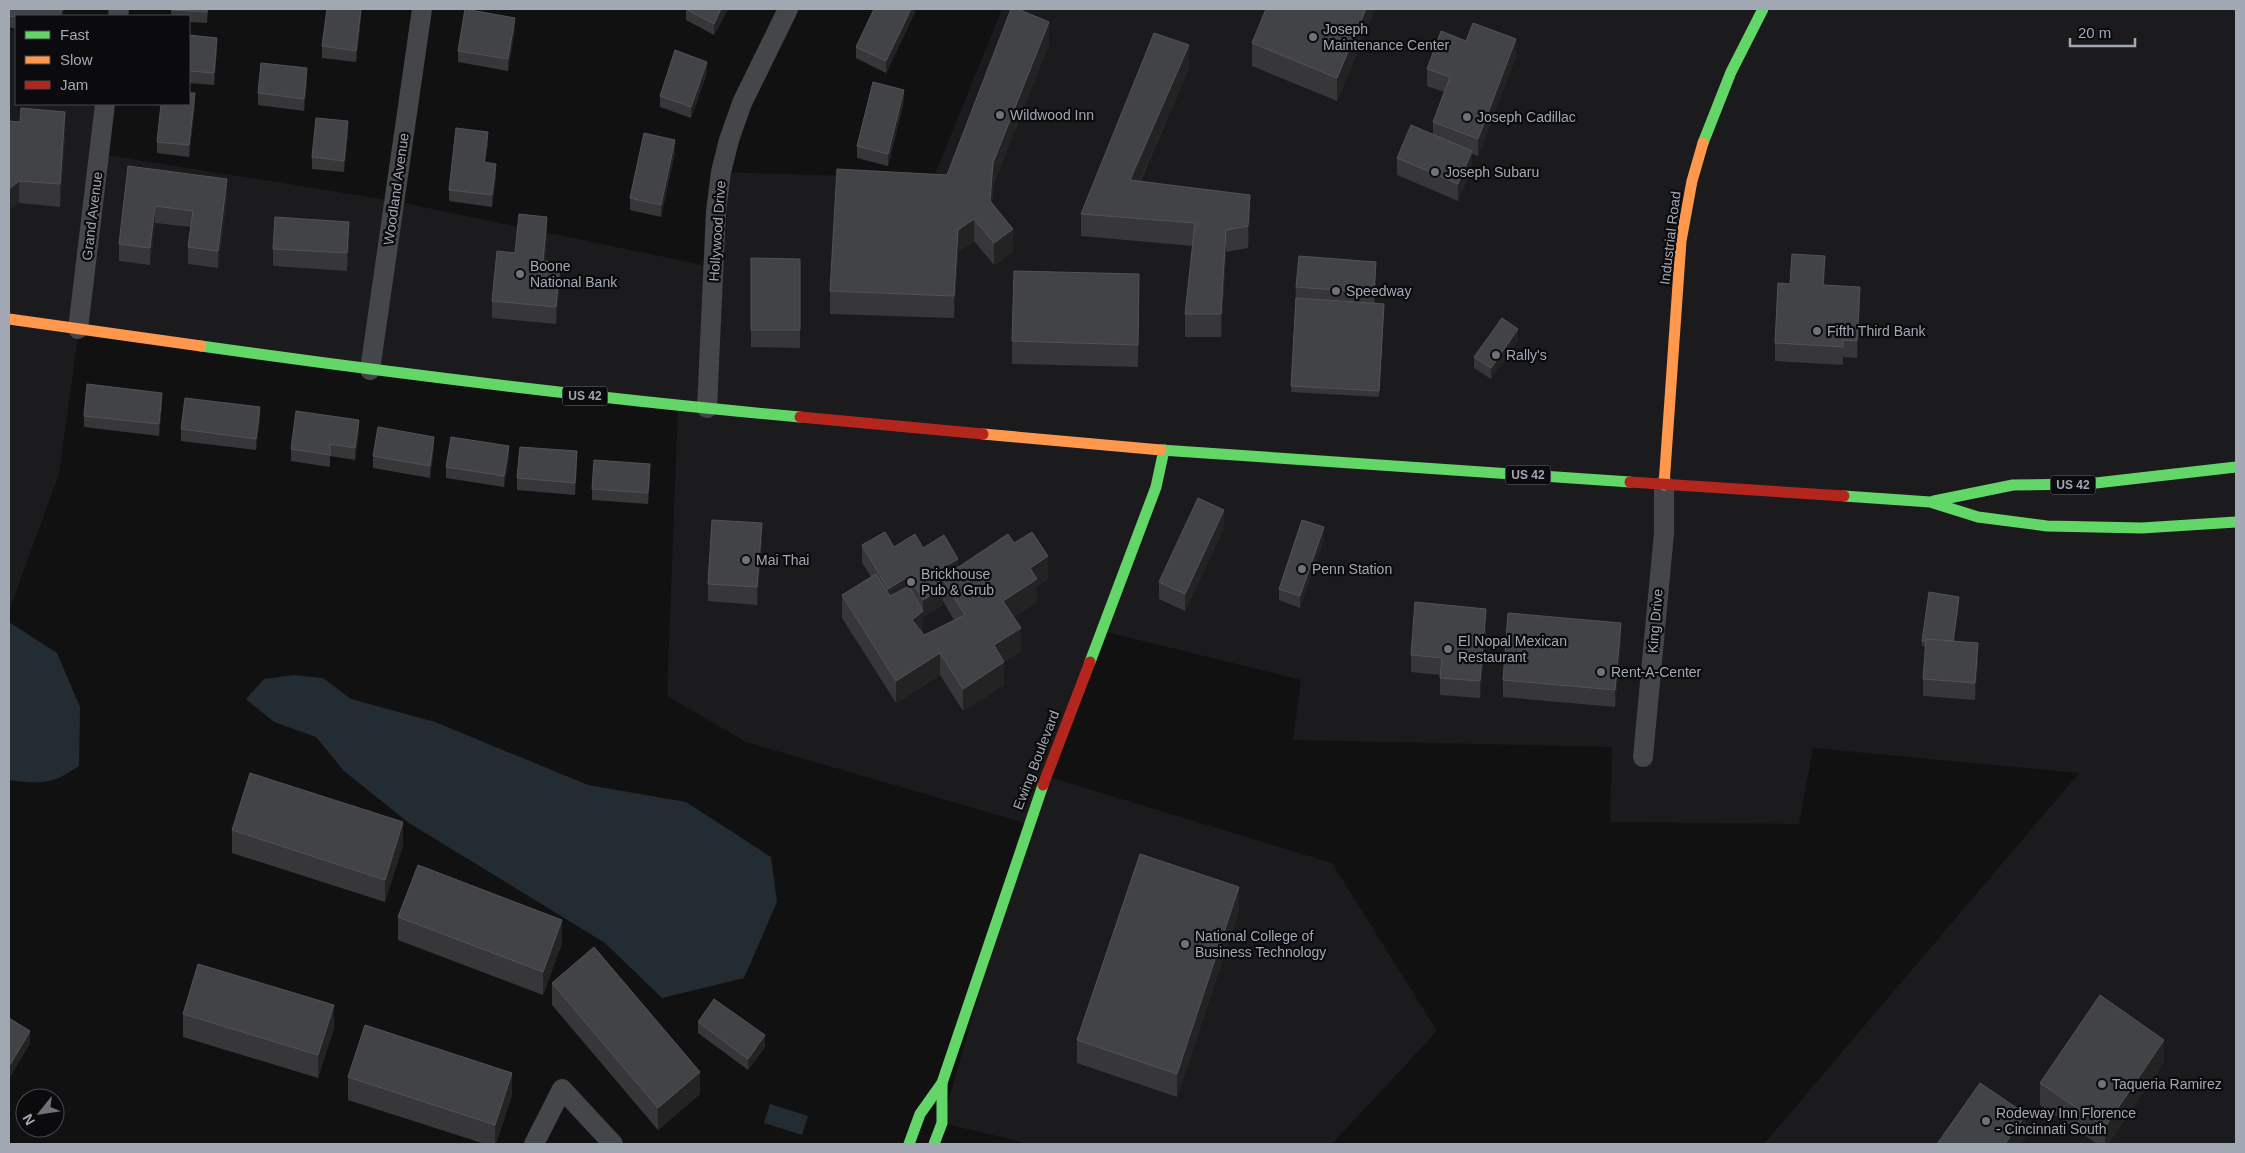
<svg xmlns="http://www.w3.org/2000/svg" width="2245" height="1153" font-family="Helvetica,sans-serif">
<rect width="100%" height="100%" fill="#111"/>
<!-- built -->
<path fill="#1b1b1d" d="M1002,9H2236V1144H1764L2079,773L1813,748L1799,824L1610,822L1612,747L1293,740L1301,680L1102,631L1046,776L1332,863L1437,1031L1332,1144H1029L942,1123L1028,824L746,742L667,696L678,406L79,329L59,474L9,611V29L16,31V104H105L100,154L394,201L713,267L721,172L933,179Z"/>
<!-- water -->
<g fill="#242c33">
<path d="M9,622L57,653L80,707L79,766C51,785 42,784 9,780Z"/>
<path d="M294,675L323,678L351,699L435,722L588,785L686,802L771,857L777,902L744,978L662,998L605,943L409,823L344,771L316,737L274,722L246,699L264,679Z"/>
<path d="M770,1104L808,1116L802,1135L764,1123Z"/>
</g>
<g fill="none" stroke-linecap="round" stroke-linejoin="round">
<!-- street -->
<g stroke="#45464a" stroke-width="20">
<path d="M118,16L119,9"/>
<path d="M78,329L105,104"/>
<path d="M370,370L422,9"/>
<path d="M707,408L716,211L721,172L729,140L742,103L788,9"/>
<path d="M1643,757L1664,533V485"/>
<path d="M534,1144L562,1089L613,1144"/>
</g>
<!-- fast -->
<g stroke="#63d668" stroke-width="11">
<path d="M1703,143L1731,72L1763,9"/>
<path d="M201,346C400,374 600,399 800,417"/>
<path d="M1161,450L1630,482"/>
<path d="M1844,496L1930,502L1978,517L2047,526L2142,528L2236,522"/>
<path d="M1934,501L2013,485L2087,484L2236,467"/>
<path d="M1090,662L1156,487L1164,450"/>
<path d="M909,1144L920,1114L942,1083L1043,785"/>
<path d="M934,1144L942,1123V1083"/>
</g>
<!-- slow -->
<g stroke="#ff974d" stroke-width="11">
<path d="M9,319L201,346"/>
<path d="M983,434L1161,450"/>
<path d="M1664,485L1681,241L1692,181L1703,143"/>
</g>
<!-- jam -->
<g stroke="#b3261e" stroke-width="11">
<path d="M800,417L983,434"/>
<path d="M1630,482L1844,496"/>
<path d="M1043,785L1090,662"/>
</g>
</g>
<!-- wall -->
<g fill="#373739" fill-rule="evenodd">
<path d="M9,9H64L62,16H16V29L9,27Z"/>
<path d="M171,9H208L207,23L189,22V16H171Z"/>
<path d="M361,9V17L356,62L322,58V46Z"/>
<path d="M686,9H728L714,35L686,20Z"/>
<path d="M915,9V12L886,73L856,58V47Z"/>
<path d="M1266,9H1375L1337,101L1252,66V43Z"/>
<path d="M515,29L508,71L458,62V51Z"/>
<path d="M189,35L217,49L214,85L189,83Z"/>
<path d="M1466,41L1516,56L1478,156L1472,154V168L1458,201L1397,175V158L1433,134V122L1444,92L1427,86V69Z"/>
<path d="M1049,44L993,186L992,203L1013,252L994,265L974,241L958,252L954,318L830,314V291L947,175Z"/>
<path d="M1189,68L1140,182L1250,217L1248,248L1226,252L1221,337H1185V314L1193,246L1081,236V214Z"/>
<path d="M707,73L691,118L660,107V96Z"/>
<path d="M307,80L304,111L258,105V93Z"/>
<path d="M904,101L888,166L857,158V146Z"/>
<path d="M195,105L189,157L157,153V142Z"/>
<path d="M9,121L65,135L60,207L19,203Z"/>
<path d="M348,132L344,172L312,169V157Z"/>
<path d="M488,144L485,163L496,176L492,207L449,201V190Z"/>
<path d="M675,152L661,217L630,210V198Z"/>
<path d="M128,166L227,196L218,268L188,264V247L191,227L155,223L150,265L119,261V244Z"/>
<path d="M547,234L545,261L560,280L556,324L492,318V301L515,253Z"/>
<path d="M349,239L347,271L273,266V249Z"/>
<path d="M751,258L800,259V348L751,347Z"/>
<path d="M1825,273L1824,285L1860,305L1857,358L1843,357V365L1775,361V343L1790,284Z"/>
<path d="M1376,279L1375,303L1384,310L1379,397L1291,392L1296,287Z"/>
<path d="M1139,296L1138,367L1012,364V341Z"/>
<path d="M1518,341L1491,379L1474,368V357Z"/>
<path d="M162,404L159,436L84,427V416Z"/>
<path d="M260,419L256,450L181,441V429Z"/>
<path d="M359,432L355,460L330,456V467L291,461V449Z"/>
<path d="M434,448L430,478L373,468V456Z"/>
<path d="M509,458L504,487L446,478V467Z"/>
<path d="M577,463L575,495L517,490V478Z"/>
<path d="M650,475L648,504L592,500V489Z"/>
<path d="M1224,528L1185,611L1159,599V582Z"/>
<path d="M1324,539L1300,608L1279,600V589Z"/>
<path d="M762,540L757,605L708,601V584Z"/>
<path d="M1014,543L1048,579L1037,586V602L1013,617L1021,651L1004,662V685L963,711L940,675L896,703L842,618V595L871,577L862,563V545L923,548L958,567ZM943,601L954,620L924,635L923,634V617L943,605Z"/>
<path d="M1959,603L1954,641L1978,660L1975,700L1923,696V679L1926,647L1922,646V641Z"/>
<path d="M1486,626L1480,698L1440,695V675L1411,672V655Z"/>
<path d="M1621,641L1615,707L1503,697V680Z"/>
<path d="M232,830L403,845L385,902L232,853Z"/>
<path d="M1239,910L1177,1097L1077,1063V1040Z"/>
<path d="M398,917L562,943L543,995L398,940Z"/>
<path d="M552,983L700,1094L658,1130L552,1005Z"/>
<path d="M183,1014L334,1028L318,1078L183,1037Z"/>
<path d="M9,1018L30,1043L10,1077L9,1076Z"/>
<path d="M698,1022L765,1047L748,1070L698,1033Z"/>
<path d="M2164,1062L2108,1144H2097L2040,1105V1083Z"/>
<path d="M348,1077L512,1095L496,1144H485L348,1100Z"/>
</g>
<!-- shaded-wall -->
<g fill="#232324">
<path d="M62,9H64L62,16H60Z"/>
<path d="M361,9V17L356,62V51Z"/>
<path d="M721,9H728L714,35V24Z"/>
<path d="M911,9H915V12L886,73V61Z"/>
<path d="M1366,9H1375L1337,101V78Z"/>
<path d="M515,18V29L508,71V59Z"/>
<path d="M1049,22V44L993,186L990,223V201L993,163Z"/>
<path d="M217,38V49L214,85V73Z"/>
<path d="M1516,39V56L1478,156V139Z"/>
<path d="M1189,45V68L1130,203V180Z"/>
<path d="M707,62V73L691,118V107Z"/>
<path d="M307,68V80L304,111V99Z"/>
<path d="M904,90V101L888,166V154Z"/>
<path d="M195,93V105L189,157V145Z"/>
<path d="M65,112V135L60,207V184Z"/>
<path d="M348,121V132L344,172V161Z"/>
<path d="M488,132V144L484,174V162Z"/>
<path d="M675,140V152L661,217V205Z"/>
<path d="M1472,151V168L1458,201V184Z"/>
<path d="M496,164V176L492,207V195Z"/>
<path d="M227,179V196L218,268V251Z"/>
<path d="M19,181V203L9,211V189Z"/>
<path d="M1250,195V217L1248,248V226Z"/>
<path d="M155,206V223L150,265V248Z"/>
<path d="M547,217V234L543,278V261Z"/>
<path d="M974,219V241L958,252L954,318V296L958,230Z"/>
<path d="M349,222V239L347,271V253Z"/>
<path d="M1013,229V252L994,265V243Z"/>
<path d="M1226,230V252L1221,337V314Z"/>
<path d="M1825,256V273L1823,302V285Z"/>
<path d="M1376,262V279L1374,310V293Z"/>
<path d="M560,263V280L556,324V307Z"/>
<path d="M1139,274V296L1138,367V345Z"/>
<path d="M1860,287V305L1857,358V341Z"/>
<path d="M1518,329V341L1491,379V368Z"/>
<path d="M162,393V404L159,436V424Z"/>
<path d="M260,407V419L256,450V439Z"/>
<path d="M359,420V432L355,460V448Z"/>
<path d="M434,437V448L430,478V466Z"/>
<path d="M509,446V458L504,487V476Z"/>
<path d="M577,451V463L575,495V483Z"/>
<path d="M650,464V475L648,504V493Z"/>
<path d="M1224,510V528L1185,611V594Z"/>
<path d="M762,523V540L757,605V587Z"/>
<path d="M1324,527V539L1300,608V596Z"/>
<path d="M1048,556V579L1037,586V602L1003,623V601L1030,568Z"/>
<path d="M958,559V576L942,578V586L943,588V605L923,617V634L912,642V620L923,611V600L937,571Z"/>
<path d="M909,576V594L888,606V589Z"/>
<path d="M1959,597V603L1952,651V645Z"/>
<path d="M1486,609V626L1480,698V681Z"/>
<path d="M1621,623V641L1615,707V690Z"/>
<path d="M1021,628V651L994,668V645Z"/>
<path d="M1978,643V660L1975,700V683Z"/>
<path d="M940,653V675L896,703V681Z"/>
<path d="M1004,662V685L963,711V689Z"/>
<path d="M403,822V845L385,902V880Z"/>
<path d="M1239,887V910L1177,1097V1074Z"/>
<path d="M562,920V943L543,995V972Z"/>
<path d="M334,1005V1028L318,1078V1055Z"/>
<path d="M30,1031V1043L10,1077V1065Z"/>
<path d="M765,1035V1047L748,1070V1059Z"/>
<path d="M2164,1040V1062L2108,1144H2105V1127Z"/>
<path d="M700,1072V1094L658,1130V1108Z"/>
<path d="M512,1073V1095L496,1144H495V1125Z"/>
<path d="M2026,1114V1137L2020,1144H2005Z"/>
</g>
<!-- building -->
<g fill="#424346" stroke="#515357">
<path d="M9,9H62L60,16H16V17L9,16Z"/>
<path d="M171,9H207V12L171,10Z"/>
<path d="M327,9H361L356,51L322,46Z"/>
<path d="M465,9L515,18L508,59L458,51Z"/>
<path d="M686,9H721L714,24Z"/>
<path d="M874,9H911L886,61L856,47Z"/>
<path d="M1011,9H1018L1049,22L993,163L990,201L1013,229L994,243L974,219L958,230L954,296L830,291L837,169L947,175Z"/>
<path d="M1266,9H1366L1337,78L1252,43Z"/>
<path d="M1473,23L1516,39L1478,139L1433,122L1450,77L1427,69L1441,31L1466,41Z"/>
<path d="M1154,33L1189,45L1130,180L1250,195L1248,226L1226,230L1221,314H1185L1195,223L1081,214Z"/>
<path d="M189,35L217,38L214,73L189,71Z"/>
<path d="M675,50L707,62L691,107L660,96Z"/>
<path d="M261,63L307,68L304,99L258,93Z"/>
<path d="M873,82L904,90L888,154L857,146Z"/>
<path d="M189,93H195L189,145L157,142L161,104H189Z"/>
<path d="M21,108L65,112L60,184L19,181L9,189V121L20,122Z"/>
<path d="M316,118L348,121L344,161L312,157Z"/>
<path d="M1411,125L1472,151L1458,184L1397,158Z"/>
<path d="M456,128L488,132L484,162L496,164L492,195L449,190Z"/>
<path d="M644,133L675,140L661,205L630,198Z"/>
<path d="M128,166L227,179L218,251L188,247L193,211L155,206L150,248L119,244Z"/>
<path d="M519,214L547,217L543,261L560,263L556,307L492,301L497,251L515,253Z"/>
<path d="M275,217L349,222L347,253L273,249Z"/>
<path d="M1792,254L1825,256L1823,285L1860,287L1857,341L1843,340V347L1775,343L1778,283L1790,284Z"/>
<path d="M1299,256L1376,262L1374,293L1296,287Z"/>
<path d="M751,258L800,259V330H751Z"/>
<path d="M1014,271L1139,274L1138,345L1012,341Z"/>
<path d="M1296,298L1384,304L1379,391L1291,386Z"/>
<path d="M1502,318L1518,329L1491,368L1474,357Z"/>
<path d="M87,384L162,393L159,424L84,416Z"/>
<path d="M185,398L260,407L256,439L181,429Z"/>
<path d="M296,411L359,420L355,448L330,444V455L291,449Z"/>
<path d="M378,427L434,437L430,466L373,456Z"/>
<path d="M451,437L509,446L504,476L446,467Z"/>
<path d="M520,447L577,451L575,483L517,478Z"/>
<path d="M594,460L650,464L648,493L592,489Z"/>
<path d="M1198,498L1224,510L1185,594L1159,582Z"/>
<path d="M712,520L762,523L757,587L708,584Z"/>
<path d="M1302,520L1324,527L1300,596L1279,589Z"/>
<path d="M885,532L894,547L915,534L923,548L944,535L958,559L937,571L942,575L937,578L943,588L923,600L909,576L888,589L862,545Z"/>
<path d="M1032,532L1048,556L1030,568L1037,579L1003,601L1021,628L994,645L1004,662L963,689L940,653L896,681L842,595L876,574L890,596L909,586L923,611L912,620L924,635L965,615L942,578L1008,534L1014,543Z"/>
<path d="M1929,592L1959,597L1953,641L1926,639V641H1922Z"/>
<path d="M1415,602L1486,609L1480,681L1440,678L1442,658L1411,655Z"/>
<path d="M1508,613L1621,623L1615,690L1503,680Z"/>
<path d="M1926,639L1978,643L1975,683L1923,679Z"/>
<path d="M250,773L403,822L385,880L232,830Z"/>
<path d="M1140,854L1239,887L1177,1074L1077,1040Z"/>
<path d="M418,865L562,920L543,972L398,917Z"/>
<path d="M594,947L700,1072L658,1108L552,983Z"/>
<path d="M198,964L334,1005L318,1055L183,1014Z"/>
<path d="M2100,995L2164,1040L2105,1127L2040,1083Z"/>
<path d="M714,999L765,1035L748,1059L698,1022Z"/>
<path d="M9,1018L30,1031L10,1065H9Z"/>
<path d="M365,1025L512,1073L495,1125L348,1077Z"/>
<path d="M1980,1083L2026,1114L2005,1144H1937Z"/>
</g>
<!-- markers -->
<g fill="#6f727a" stroke="#0b0b0d" stroke-width="2">
<circle cx="1313" cy="37" r="5"/>
<circle cx="1000" cy="115" r="5"/>
<circle cx="1467" cy="117" r="5"/>
<circle cx="1435" cy="172" r="5"/>
<circle cx="520" cy="274" r="5"/>
<circle cx="1336" cy="291" r="5"/>
<circle cx="1817" cy="331" r="5"/>
<circle cx="1496" cy="355" r="5"/>
<circle cx="746" cy="560" r="5"/>
<circle cx="1302" cy="569" r="5"/>
<circle cx="911" cy="582" r="5"/>
<circle cx="1448" cy="649" r="5"/>
<circle cx="1601" cy="672" r="5"/>
<circle cx="1185" cy="944" r="5"/>
<circle cx="2102" cy="1084" r="5"/>
<circle cx="1986" cy="1121" r="5"/>
</g>
<g text-anchor="middle" stroke-width="4.5" stroke-linejoin="round" paint-order="stroke">
<!-- shield labels -->
<g fill="#0b0b0d" stroke="#747881" stroke-width="1">
<rect x="562.5" y="386.5" width="45" height="19" rx="4"/>
<rect x="1505.5" y="465.5" width="45" height="19" rx="4"/>
<rect x="2050.5" y="475.5" width="45" height="19" rx="4"/>
</g>
<g font-size="12" font-weight="bold" fill="#a1a7b3">
<text x="585" y="400">US 42</text>
<text x="1528" y="479">US 42</text>
<text x="2073" y="489">US 42</text>
</g>
<!-- poi labels -->
<g font-size="14" fill="#a1a7b3" stroke="#0b0b0d" text-anchor="start">
<text x="1323" y="34">Joseph<tspan x="1323" dy="16">Maintenance Center</tspan></text>
<text x="1010" y="120">Wildwood Inn</text>
<text x="1477" y="122">Joseph Cadillac</text>
<text x="1445" y="177">Joseph Subaru</text>
<text x="530" y="271">Boone<tspan x="530" dy="16">National Bank</tspan></text>
<text x="1346" y="296">Speedway</text>
<text x="1827" y="336">Fifth Third Bank</text>
<text x="1506" y="360">Rally's</text>
<text x="756" y="565">Mai Thai</text>
<text x="1312" y="574">Penn Station</text>
<text x="921" y="579">Brickhouse<tspan x="921" dy="16">Pub &amp; Grub</tspan></text>
<text x="1458" y="646">El Nopal Mexican<tspan x="1458" dy="16">Restaurant</tspan></text>
<text x="1611" y="677">Rent-A-Center</text>
<text x="1195" y="941">National College of<tspan x="1195" dy="16">Business Technology</tspan></text>
<text x="2112" y="1089">Taqueria Ramirez</text>
<text x="1996" y="1118">Rodeway Inn Florence<tspan x="1996" dy="16">- Cincinnati South</tspan></text>
</g>
<!-- street labels -->
<g font-size="14" fill="#a1a7b3" stroke="#0b0b0d">
<text transform="translate(396 189) rotate(-82)" y="5">Woodland Avenue</text>
<text transform="translate(92 216) rotate(-83)" y="5">Grand Avenue</text>
<text transform="translate(717 231) rotate(-86)" y="5">Hollywood Drive</text>
<text transform="translate(1670 238) rotate(-83)" y="5">Industrial Road</text>
<text transform="translate(1655 621) rotate(-85)" y="5">King Drive</text>
<text transform="translate(1036 760) rotate(-69)" y="5">Ewing Boulevard</text>
</g>
</g>
<!-- border -->
<rect width="2245" height="1153" fill="none" stroke="#a1a7b3" stroke-width="20"/>
<!-- legend -->
<rect x="15" y="15" width="175" height="90" fill="#0b0b0d" stroke="#47494f"/>
<rect x="25" y="31" width="25" height="8" fill="#63d668" stroke="#47494f"/>
<text x="60" y="40" font-size="15" fill="#a1a7b3">Fast</text>
<rect x="25" y="56" width="25" height="8" fill="#ff974d" stroke="#47494f"/>
<text x="60" y="65" font-size="15" fill="#a1a7b3">Slow</text>
<rect x="25" y="81" width="25" height="8" fill="#b3261e" stroke="#47494f"/>
<text x="60" y="90" font-size="15" fill="#a1a7b3">Jam</text>
<!-- north arrow -->
<g transform="translate(40 1113) rotate(240)"><circle r="24" fill="#0b0b0d" stroke="#47494f"/>
<path d="M0-4L9 19L0 12L-9 19Z" fill="#6f727a"/>
<text y="-8" font-size="14" font-weight="bold" text-anchor="middle" fill="#a1a7b3">N</text>
</g>
<!-- scale -->
<path d="M2070 38v8h65v-8" fill="none" stroke="#a1a7b3" stroke-width="2.5"/>
<text x="2078" y="38" font-size="15" fill="#a1a7b3" stroke="#0b0b0d" stroke-width="4" paint-order="stroke">20 m</text>
</svg>
